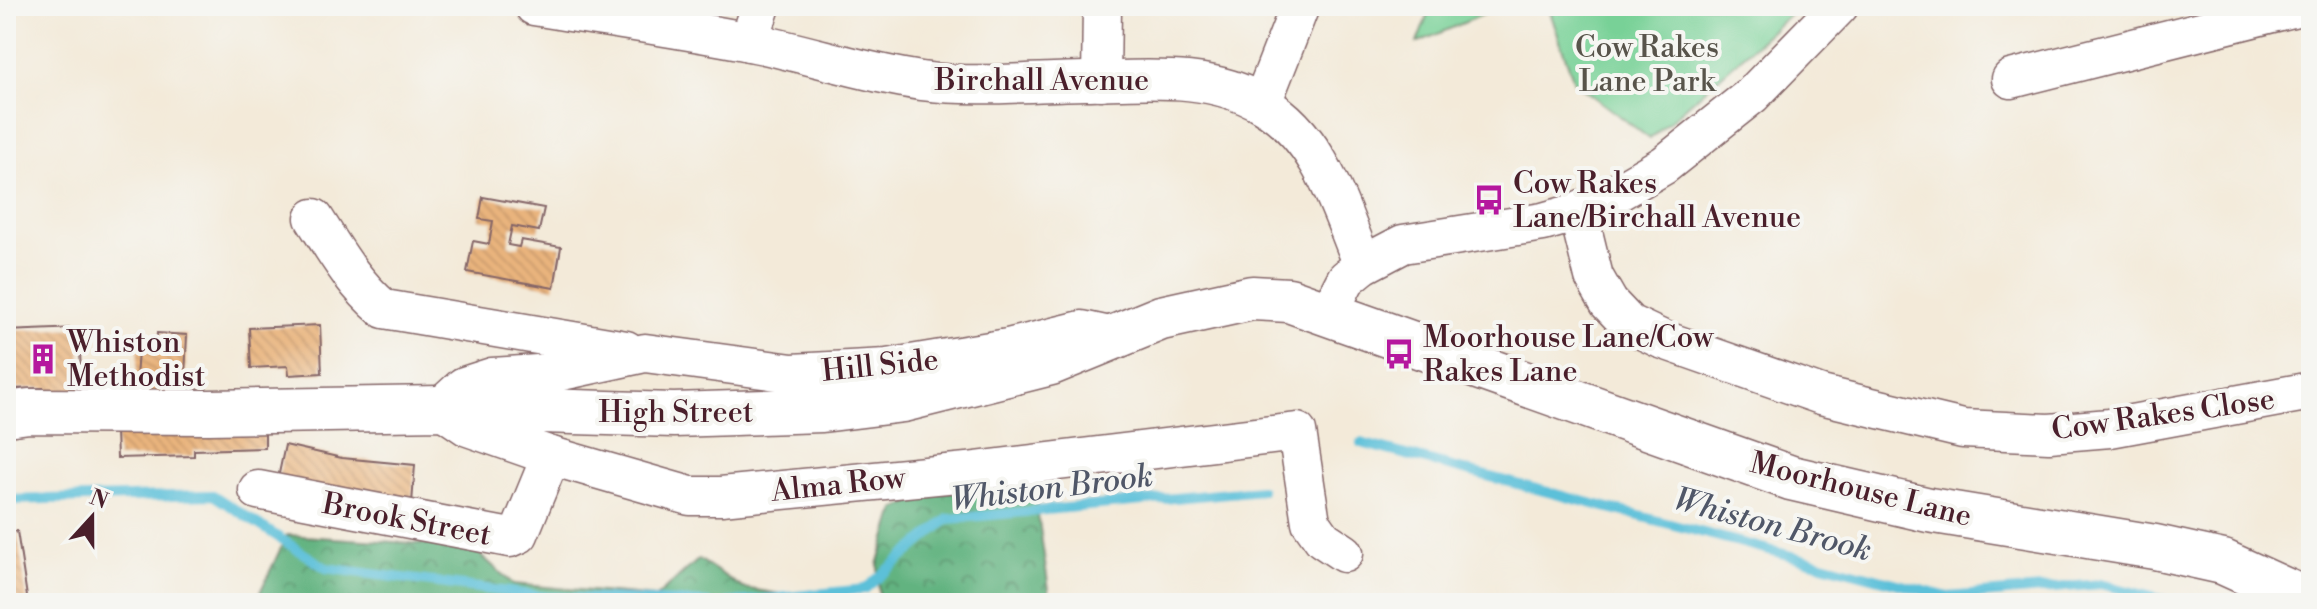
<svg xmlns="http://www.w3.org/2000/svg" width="2317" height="609" font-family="'Libre Bodoni',serif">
<defs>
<pattern id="forest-crowns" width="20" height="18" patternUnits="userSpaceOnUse" patternTransform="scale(2)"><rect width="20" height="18" fill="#62b380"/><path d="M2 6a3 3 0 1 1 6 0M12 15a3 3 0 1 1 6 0" fill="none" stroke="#539169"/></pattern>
<pattern id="building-back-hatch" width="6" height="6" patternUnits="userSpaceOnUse" patternTransform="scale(2)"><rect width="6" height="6" fill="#e9b47d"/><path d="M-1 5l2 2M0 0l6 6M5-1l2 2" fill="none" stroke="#c99a6c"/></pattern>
</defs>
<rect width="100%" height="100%" fill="#f6f6f2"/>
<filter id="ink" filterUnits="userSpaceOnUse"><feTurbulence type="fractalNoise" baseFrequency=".0125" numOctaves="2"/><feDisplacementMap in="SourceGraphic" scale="16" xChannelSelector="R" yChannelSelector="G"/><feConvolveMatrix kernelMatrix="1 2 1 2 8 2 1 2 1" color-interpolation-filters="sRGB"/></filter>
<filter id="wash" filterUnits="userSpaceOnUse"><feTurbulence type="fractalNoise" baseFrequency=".006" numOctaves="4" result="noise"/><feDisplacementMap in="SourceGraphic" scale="32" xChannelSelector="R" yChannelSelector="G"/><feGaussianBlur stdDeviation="1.8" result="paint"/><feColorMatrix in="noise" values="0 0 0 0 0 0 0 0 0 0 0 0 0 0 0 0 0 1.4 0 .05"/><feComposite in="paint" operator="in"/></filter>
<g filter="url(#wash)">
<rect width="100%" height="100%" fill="#f3ead9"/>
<!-- forest -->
<g fill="url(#forest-crowns)" stroke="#566956" stroke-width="2">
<path d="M1015,486L1036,501L1051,603H879L878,565L895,509L932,493Z"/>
<path d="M287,535L472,547L513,584L656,597L699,559L743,588L837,603H255Z"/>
</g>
<!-- park -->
<g fill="#78d197" stroke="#617861" stroke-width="2">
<path d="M1431,6H1503L1417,43Z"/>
<path d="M1548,6H1799L1650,139L1574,82Z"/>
</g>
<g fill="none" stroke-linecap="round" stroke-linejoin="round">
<!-- stream -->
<g stroke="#5cc0d9" stroke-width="10">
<path d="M1361,443L1948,597L2101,584L2176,603"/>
<path d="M6,500L213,495L326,568L546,597L708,603"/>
<path d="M728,603L865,589L948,519L1261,490"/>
</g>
</g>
<g id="blocks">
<!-- building -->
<g fill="url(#building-back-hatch)">
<path d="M483,197L544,208L539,231L512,226L508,245L519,247L521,240L561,247L554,288L467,272L473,241L489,244L493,221L479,219Z"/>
<path d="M320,325L322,373L289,375L288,366L251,368L249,328Z"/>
<path d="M79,328L82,396L45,398L44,388L6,389V331Z"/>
<path d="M157,333L187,335L184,396L135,393L138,350L156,351Z"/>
<path d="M265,426V448L194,450V456L117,458L116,430Z"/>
<path d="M285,445L342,458L415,465L412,503L277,483Z"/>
<path d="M17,531L28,603H6V533Z"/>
</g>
</g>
</g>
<g filter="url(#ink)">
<use href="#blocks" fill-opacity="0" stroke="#856668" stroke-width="2"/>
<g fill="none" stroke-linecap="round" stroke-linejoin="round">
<!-- street casing -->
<g stroke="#856668" stroke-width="41">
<g id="street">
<path d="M534,6C606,18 678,28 750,42C807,53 864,73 921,81C975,88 1031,82 1085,81C1144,80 1209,72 1263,104C1321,138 1339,207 1363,265"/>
<path d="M749,42L761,6"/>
<path d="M2011,79L2300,6"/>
<path d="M1101,81L1102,6"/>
<path d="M1262,103L1300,6"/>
<path d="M1578,212L1594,277L1609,303L1629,324L1661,339L1821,395L1963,429L2049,433L2110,428L2311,391"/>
<path d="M314,218C335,251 354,284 384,309L626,350"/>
<path d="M1329,312L1346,279L1363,265L1403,244L1543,222L1578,212L1616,193L1664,165L1752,95L1839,6"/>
<path d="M1110,336L1082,330L1008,348L887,368L792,373L645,353L553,373L492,377L464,386L440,408L468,427L551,456L690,496H721L967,472L1297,432L1311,522L1323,539L1344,553"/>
<path d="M258,490L510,538L519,534L551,456"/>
</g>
</g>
<!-- secondary casing -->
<g stroke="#856668" stroke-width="47">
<path id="secondary" d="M6,414L29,411L209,412L440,408L674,415L822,410L903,400L1051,363L1161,318L1252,298L1289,300L1791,478L1929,510L2155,547L2223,562L2311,602"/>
</g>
<!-- street -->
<use href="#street" stroke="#fff" stroke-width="38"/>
<!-- secondary -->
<use href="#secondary" stroke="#fff" stroke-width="44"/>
</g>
</g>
<!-- icons -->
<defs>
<g id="bus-bare" transform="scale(2.4)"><path d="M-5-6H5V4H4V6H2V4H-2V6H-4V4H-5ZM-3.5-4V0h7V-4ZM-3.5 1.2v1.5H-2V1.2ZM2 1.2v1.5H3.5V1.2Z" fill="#b5179e" stroke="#f6f6f2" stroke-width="2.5" paint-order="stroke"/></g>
<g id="building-bare" transform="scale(2.4)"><path d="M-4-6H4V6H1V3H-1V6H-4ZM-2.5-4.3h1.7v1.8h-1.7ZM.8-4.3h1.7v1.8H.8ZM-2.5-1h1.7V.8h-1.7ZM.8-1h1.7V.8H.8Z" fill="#b5179e" stroke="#f6f6f2" stroke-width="2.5" paint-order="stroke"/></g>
</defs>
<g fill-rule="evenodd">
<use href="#bus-bare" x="1489" y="200"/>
<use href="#bus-bare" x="1399" y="354"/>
<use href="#building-bare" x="43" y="359"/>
</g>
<g text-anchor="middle" stroke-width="8" stroke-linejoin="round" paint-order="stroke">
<!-- park labels -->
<g font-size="30" fill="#58544b" stroke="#f6f6f2">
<text x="1647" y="57">Cow Rakes<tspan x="1647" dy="34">Lane Park</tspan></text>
</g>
<!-- street labels -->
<g font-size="30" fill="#4a1f2b" stroke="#f6f6f2">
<text x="1042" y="90">Birchall Avenue</text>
<text transform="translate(880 365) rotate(-6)" y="10">Hill Side</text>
<text x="676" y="422">High Street</text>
<text transform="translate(2163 414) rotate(-8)" y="10">Cow Rakes Close</text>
<text transform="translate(838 484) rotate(-6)" y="10">Alma Row</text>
<text transform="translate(1861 489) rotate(14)" y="10">Moorhouse Lane</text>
<text transform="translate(407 519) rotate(11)" y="10">Brook Street</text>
</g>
<!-- poi labels -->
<g font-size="30" fill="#4a1f2b" stroke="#f6f6f2" text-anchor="start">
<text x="1513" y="193">Cow Rakes<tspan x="1513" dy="34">Lane/Birchall Avenue</tspan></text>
<text x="1423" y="347">Moorhouse Lane/Cow<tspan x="1423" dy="34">Rakes Lane</tspan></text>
<text x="67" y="352">Whiston<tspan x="67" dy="34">Methodist</tspan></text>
</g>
<!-- water labels -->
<g font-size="32" font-style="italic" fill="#505768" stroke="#f6f6f2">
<text transform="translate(1052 487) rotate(-7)" y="11">Whiston Brook</text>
<text transform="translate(1773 524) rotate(15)" y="11">Whiston Brook</text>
</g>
</g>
<!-- margin -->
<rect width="2317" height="609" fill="none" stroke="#f6f6f2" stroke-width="32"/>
<!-- north arrow -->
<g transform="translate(92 517) rotate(21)" stroke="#f6f6f2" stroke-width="6" paint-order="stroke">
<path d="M0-6L14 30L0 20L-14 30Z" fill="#4a1f2b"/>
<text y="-12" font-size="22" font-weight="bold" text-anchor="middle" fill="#4a1f2b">N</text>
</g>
</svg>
